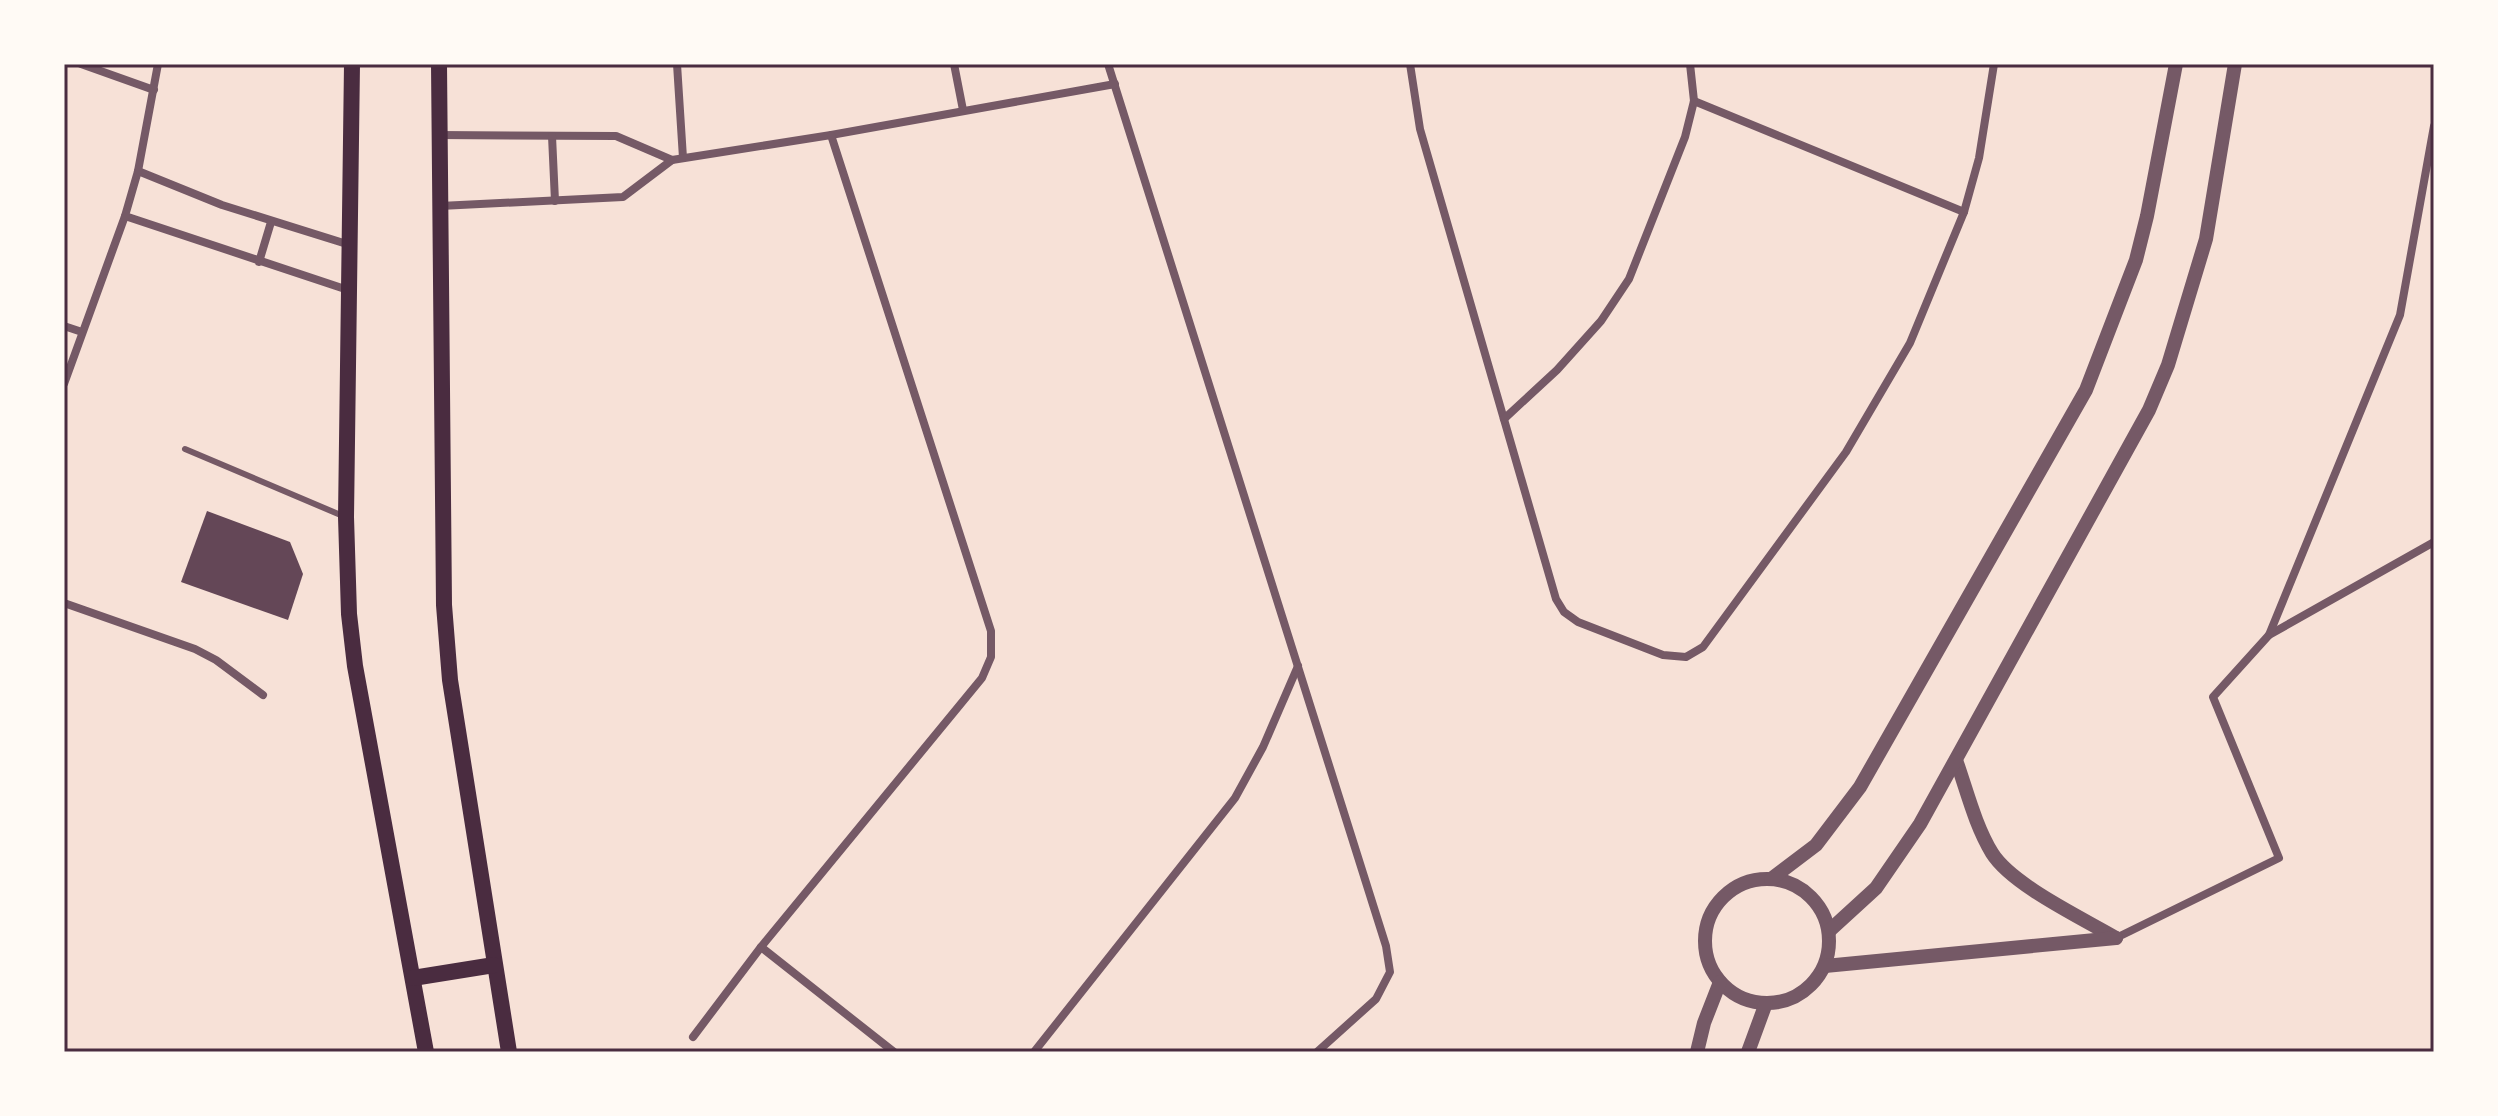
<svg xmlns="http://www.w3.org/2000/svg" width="2498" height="1116" font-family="Quicksand,sans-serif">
<rect width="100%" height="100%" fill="#f7e1d7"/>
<!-- building -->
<path fill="#644757" d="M207,511L290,542L303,574L288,620L181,582Z"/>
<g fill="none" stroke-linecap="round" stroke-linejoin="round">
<!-- service -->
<path stroke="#755966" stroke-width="6" d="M185,449L343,516"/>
<!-- minor -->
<g stroke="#755966" stroke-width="8">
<path d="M81,64L154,90"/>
<path d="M677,64L683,158"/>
<path d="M954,64L963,110"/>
<path d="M1108,64L1386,946L1390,972L1376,999L1317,1052"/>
<path d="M1410,64L1420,129L1556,599L1564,612L1578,622L1663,655L1686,657L1703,647L1846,452L1910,343L1964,212L1979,158L1994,64"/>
<path d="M1694,101L1964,212"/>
<path d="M438,135L616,136L672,160"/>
<path d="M552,136L555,201"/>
<path d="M138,171L222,205L350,245"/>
<path d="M440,206L623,197L672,160L831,135L1115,84"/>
<path d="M125,216L348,290"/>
<path d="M259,262L271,222"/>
<path d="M64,326L82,332"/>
<path d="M64,384L125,216L138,171L158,64"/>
<path d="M1504,419L1557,370L1601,321L1629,279L1685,137L1694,101L1690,64"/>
<path d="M64,603L195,649L216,660L263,695"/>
<path d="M2269,635L2434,542"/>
<path d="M2116,938L2279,858L2213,697L2269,635L2400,315L2434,126"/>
<path d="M761,947L894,1052"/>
<path d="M693,1037L761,947L982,678L991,657V631L831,135"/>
<path d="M1034,1052L1235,798L1263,747L1298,666"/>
</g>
<!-- tertiary -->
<g stroke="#755966" stroke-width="14">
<path d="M1956,760C1967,791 1975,825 1992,853C2012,885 2082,918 2116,938"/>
<circle cx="1767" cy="941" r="62"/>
<path d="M1771,879L1816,845L1860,787L2086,390L2136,260L2147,216L2176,64"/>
<path d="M1829,931L1876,888L1920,824L2149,410L2168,365L2206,239L2235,64"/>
<path d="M1825,966L2116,938"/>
<path d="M1697,1052L1704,1023L1720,982"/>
<path d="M1748,1052L1766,1003"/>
</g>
<!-- secondary -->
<g stroke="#4a2c40" stroke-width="16">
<path d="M352,64L346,517L349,614L355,666L426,1052"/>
<path d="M439,64L444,605L450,680L509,1052"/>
<path d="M413,978L494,965"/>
</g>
</g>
<!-- border -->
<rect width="2498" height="1116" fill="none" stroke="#fffaf5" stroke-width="132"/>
<rect x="66" y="66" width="2366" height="984" fill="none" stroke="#4a2c40" stroke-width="3"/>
</svg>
